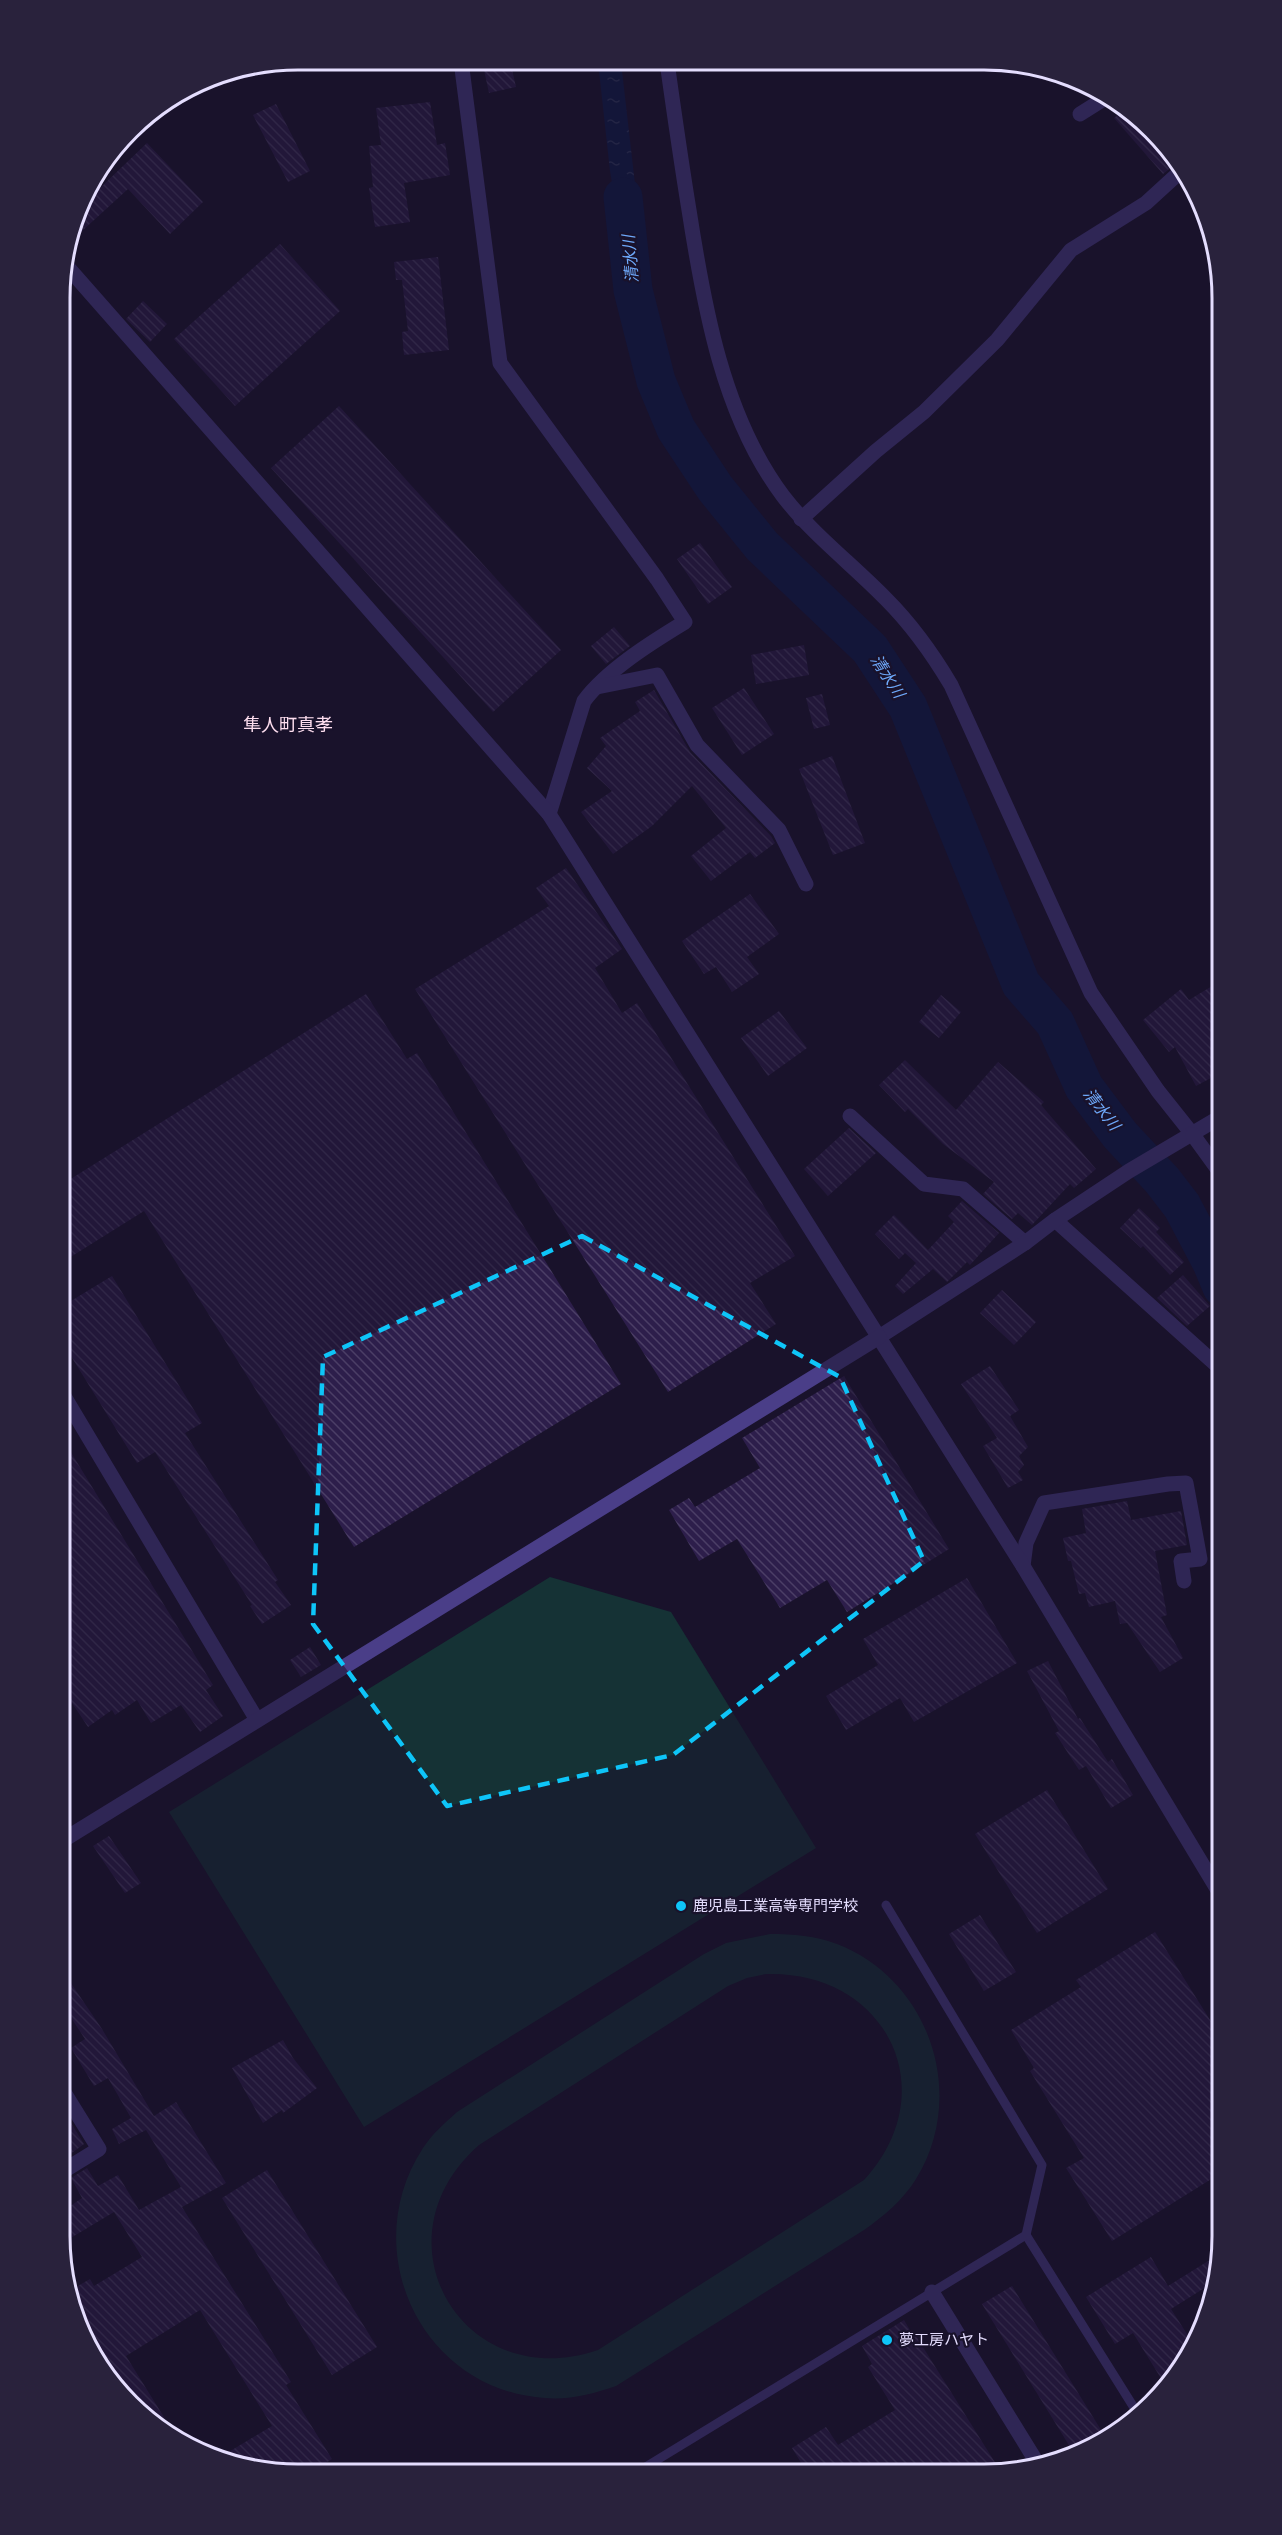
<svg xmlns="http://www.w3.org/2000/svg" width="1282" height="2535" font-family="Overpass,'Noto Sans JP',sans-serif">
<defs>
<pattern id="water-ripples" width="26" height="14" patternUnits="userSpaceOnUse" patternTransform="scale(1.5)"><rect width="26" height="14" fill="#0d1b49"/><path d="M2 4q2-2 4 0t4 0M15 11q2-2 4 0t4 0" fill="none" stroke="#303c64"/></pattern>
<pattern id="building-back-hatch" width="6" height="6" patternUnits="userSpaceOnUse" patternTransform="scale(1.5)"><rect width="6" height="6" fill="#2d1e4b"/><path d="M-1 5l2 2M0 0l6 6M5-1l2 2" fill="none" stroke="#4b3e66"/></pattern>
</defs>
<rect width="100%" height="100%" fill="#19122b"/>
<!-- pitch -->
<g fill="#153235" fill-rule="evenodd">
<path d="M550,1577L671,1612L816,1848L364,2127L169,1812Z"/>
<path d="M770,1934C793,1934 816,1936 837,1944C930,1980 968,2095 916,2179C903,2200 884,2216 864,2230L616,2386C593,2394 570,2400 545,2398C421,2390 356,2250 423,2148C432,2134 445,2123 457,2112L704,1954L726,1943ZM766,1974C886,1970 946,2091 864,2180L598,2350C463,2396 371,2240 479,2145L728,1986L747,1978Z"/>
</g>
<!-- water -->
<path fill="url(#water-ripples)" d="M598,62H621L639,219L628,249H623L610,171Z"/>
<g fill="none" stroke-linecap="round" stroke-linejoin="round">
<!-- river -->
<path stroke="#0d1b49" stroke-width="39" d="M623,197L633,290L656,381L676,429L715,488L762,546L870,649L908,707L1021,984L1055,1023L1084,1087L1120,1135L1162,1180L1182,1206L1212,1263L1222,1287"/>
</g>
<!-- building -->
<g fill="url(#building-back-hatch)">
<path d="M511,65L516,87L489,93L484,70Z"/>
<path d="M430,102L437,145L445,143L450,175L404,183L410,222L375,227L369,188L373,187L369,146L381,145L376,108Z"/>
<path d="M276,104L310,171L288,182L253,115Z"/>
<path d="M1125,109L1140,119L1178,162L1163,174L1114,118Z"/>
<path d="M147,143L203,202L170,234L128,189L70,242L85,193L93,182L99,189Z"/>
<path d="M280,244L340,311L235,406L174,339Z"/>
<path d="M438,257L449,350L404,355L402,332L408,331L402,280H396L394,262Z"/>
<path d="M143,301L167,324L150,342L126,319Z"/>
<path d="M339,406L561,650L493,712L271,468Z"/>
<path d="M700,543L732,587L708,604L677,559Z"/>
<path d="M614,627L630,646L606,664L591,646Z"/>
<path d="M804,645L809,675L756,684L751,655Z"/>
<path d="M744,688L774,734L742,755L712,708Z"/>
<path d="M654,690L690,752L771,836L775,843L755,858L750,852L711,881L691,856L726,828L692,786L652,826L613,854L581,812L612,791L587,768L606,746L600,738L640,711L635,702Z"/>
<path d="M822,694L830,725L814,729L806,698Z"/>
<path d="M832,756L865,843L833,855L799,769Z"/>
<path d="M566,868L622,949L595,968L622,1013L637,1003L795,1256L750,1283L776,1324L668,1392L415,989L549,906L536,888Z"/>
<path d="M750,894L779,934L747,957L759,974L732,992L716,967L704,974L682,941Z"/>
<path d="M1222,980V1072L1196,1086L1175,1047L1169,1052L1143,1020L1181,989L1189,1000Z"/>
<path d="M366,994L407,1059L417,1053L621,1384L354,1547L144,1211L61,1263V1185Z"/>
<path d="M941,995L961,1012L939,1038L919,1022Z"/>
<path d="M779,1011L807,1048L768,1076L741,1038Z"/>
<path d="M905,1060L956,1110L998,1062L1044,1102L1041,1105L1096,1169L1074,1188L1070,1184L1032,1225L1018,1213L1012,1219L983,1194L994,1182L943,1144L908,1109L905,1112L879,1085Z"/>
<path d="M849,1128L876,1153L828,1196L804,1169Z"/>
<path d="M962,1201L999,1233L970,1265L967,1262L947,1282L933,1269L903,1294L895,1286L916,1263L905,1253L899,1259L875,1234L894,1215L928,1250L954,1222L948,1216Z"/>
<path d="M1139,1208L1160,1228L1156,1232L1184,1262L1170,1275L1143,1246L1141,1248L1120,1228Z"/>
<path d="M1183,1275L1210,1306L1187,1326L1157,1298Z"/>
<path d="M112,1276L202,1423L185,1433L278,1580L275,1582L291,1605L262,1624L250,1606L252,1605L155,1452L137,1463L61,1340V1307Z"/>
<path d="M1002,1290L1036,1322L1014,1345L980,1313Z"/>
<path d="M990,1366L1019,1410L1010,1416L1028,1447L1019,1456L1024,1465L1018,1472L1023,1480L1008,1488L983,1446L997,1438L961,1384Z"/>
<path d="M844,1376L949,1549L847,1612L827,1580L780,1608L737,1539L699,1561L669,1510L689,1498L695,1507L760,1468L742,1438Z"/>
<path d="M61,1436L213,1685L206,1690L223,1716L200,1732L181,1705L151,1723L137,1700L115,1715L112,1710L88,1727L72,1703L61,1710Z"/>
<path d="M1127,1501L1131,1520L1181,1511L1187,1545L1155,1551L1167,1615L1161,1617L1183,1658L1160,1672L1127,1623L1120,1624L1115,1601L1089,1607L1085,1593L1079,1594L1071,1561H1068L1063,1538L1086,1533L1082,1509Z"/>
<path d="M967,1578L1017,1663L914,1722L900,1698L846,1730L826,1696L878,1665L863,1639Z"/>
<path d="M310,1647L321,1665L301,1677L290,1660Z"/>
<path d="M1048,1661L1078,1719L1080,1718L1108,1762L1112,1759L1133,1795L1111,1808L1086,1766L1079,1770L1055,1733L1059,1731L1027,1671Z"/>
<path d="M1047,1790L1108,1889L1037,1933L975,1834Z"/>
<path d="M109,1836L141,1883L125,1893L93,1846Z"/>
<path d="M980,1915L1016,1972L984,1991L949,1934Z"/>
<path d="M1155,1932L1222,2039L1221,2173L1112,2241L1066,2168L1084,2158L1030,2071L1034,2068L1011,2030L1081,1987L1076,1980Z"/>
<path d="M60,1967L102,2029L154,2116L176,2102L226,2183L182,2207L291,2382L286,2385L332,2459L310,2473H290L283,2462L266,2472L217,2459L272,2426L200,2310L126,2356L177,2438L142,2416L113,2384L86,2339L73,2313L69,2291L90,2279L94,2286L142,2257L114,2212L69,2239L60,2226V2213L82,2198L71,2178L87,2168L98,2186L118,2175L139,2210L181,2187L146,2130L119,2144L112,2129L131,2118L108,2078L94,2086L71,2048L85,2039L60,2001Z"/>
<path d="M283,2040L293,2058L317,2088L283,2113L282,2110L263,2123L232,2068Z"/>
<path d="M60,2105L84,2144L61,2161L60,2159Z"/>
<path d="M267,2170L377,2347L332,2375L222,2198Z"/>
<path d="M1221,2253L1214,2282L1171,2309L1194,2345L1179,2370L1162,2380L1133,2333L1115,2344L1086,2297L1151,2257L1168,2286Z"/>
<path d="M1012,2286L1106,2438L1075,2455L982,2304Z"/>
<path d="M904,2320L914,2337L916,2336L1001,2472L983,2475L808,2474L792,2448L826,2427L838,2445L895,2410L868,2367L872,2364L862,2346Z"/>
</g>
<g fill="none" stroke-linecap="round" stroke-linejoin="round">
<!-- service -->
<g stroke="#4a3e88" stroke-width="9">
<path d="M1026,2235L1138,2414"/>
<path d="M444,2470L475,2474"/>
<path d="M634,2474L1026,2235L1042,2165L886,1905"/>
</g>
<!-- minor -->
<g stroke="#4a3e88" stroke-width="15">
<path d="M461,61L500,363L657,579L685,622C652,642 607,670 584,701L549,814"/>
<path d="M667,62C674,112 681,161 689,210C704,307 723,416 783,496C813,535 852,564 886,599C912,625 932,653 951,685L1091,993L1158,1091L1193,1135"/>
<path d="M1080,114L1107,97"/>
<path d="M801,519L876,451L924,412L997,340L1071,250L1146,203L1181,171L1189,181"/>
<path d="M597,687L657,675L697,745L779,830L806,884"/>
<path d="M850,1116L924,1184L963,1189L1025,1243"/>
<path d="M1055,1220L1222,1370"/>
<path d="M879,1337L1025,1243L1055,1220L1129,1171L1222,1116"/>
<path d="M1023,1566L1026,1543L1044,1503L1168,1484L1186,1483L1200,1559L1181,1561L1184,1581"/>
<path d="M60,2173L99,2149L60,2086"/>
<path d="M932,2292L1036,2461"/>
</g>
<!-- tertiary -->
<g stroke="#4a3e88" stroke-width="15">
<path d="M64,263L549,814L1023,1566L1222,1897"/>
<path d="M1193,1135L1222,1175"/>
<path d="M61,1391L257,1720"/>
<path d="M60,1842L879,1337"/>
</g>
</g>
<!-- marked area -->
<path d="M0 0H1282V2535H0ZM582,1236L840,1377L924,1561L673,1755L447,1806L313,1624L323,1357Z" fill="#19122b" fill-opacity=".55" fill-rule="evenodd"/>
<path fill="none" stroke="#0ec5f8" stroke-width="4.5" stroke-dasharray="12 8" stroke-linejoin="round" d="M582,1236L840,1377L924,1561L673,1755L447,1806L313,1624L323,1357Z"/>
<!-- markers -->
<g fill="#0ec5f8" stroke="#19122b" stroke-width="2">
<circle cx="681" cy="1906" r="6"/>
<circle cx="887" cy="2340" r="6"/>
</g>
<g text-anchor="middle" stroke-width="4.5" stroke-linejoin="round" paint-order="stroke">
<!-- poi labels -->
<g font-size="15" fill="#e4ddfe" stroke="#19122b" text-anchor="start">
<text x="693" y="1911">鹿児島工業高等専門学校</text>
<text x="899" y="2345">夢工房ハヤト</text>
</g>
<!-- water labels -->
<g font-size="16" font-style="italic" fill="#6ea9fb" stroke="#19122b">
<text transform="translate(630 259) rotate(-95)" y="6">清水川</text>
<text transform="translate(888 676) rotate(57)" y="6">清水川</text>
<text transform="translate(1102 1109) rotate(52)" y="6">清水川</text>
</g>
<!-- quarter labels -->
<g font-size="18" fill="#fedeef" stroke="#19122b">
<text x="288" y="731">隼人町真孝</text>
</g>
</g>
<!-- crop -->
<path d="M0 0H1282V2535H0ZM298 70H984A228 228 0 0 1 1212 298V2236A228 228 0 0 1 984 2464H298A228 228 0 0 1 70 2236V298A228 228 0 0 1 298 70Z" fill="#29223c" fill-rule="evenodd"/>
<path fill="none" stroke="#e4ddfe" stroke-width="3" d="M298 70H984A228 228 0 0 1 1212 298V2236A228 228 0 0 1 984 2464H298A228 228 0 0 1 70 2236V298A228 228 0 0 1 298 70Z"/>
</svg>
